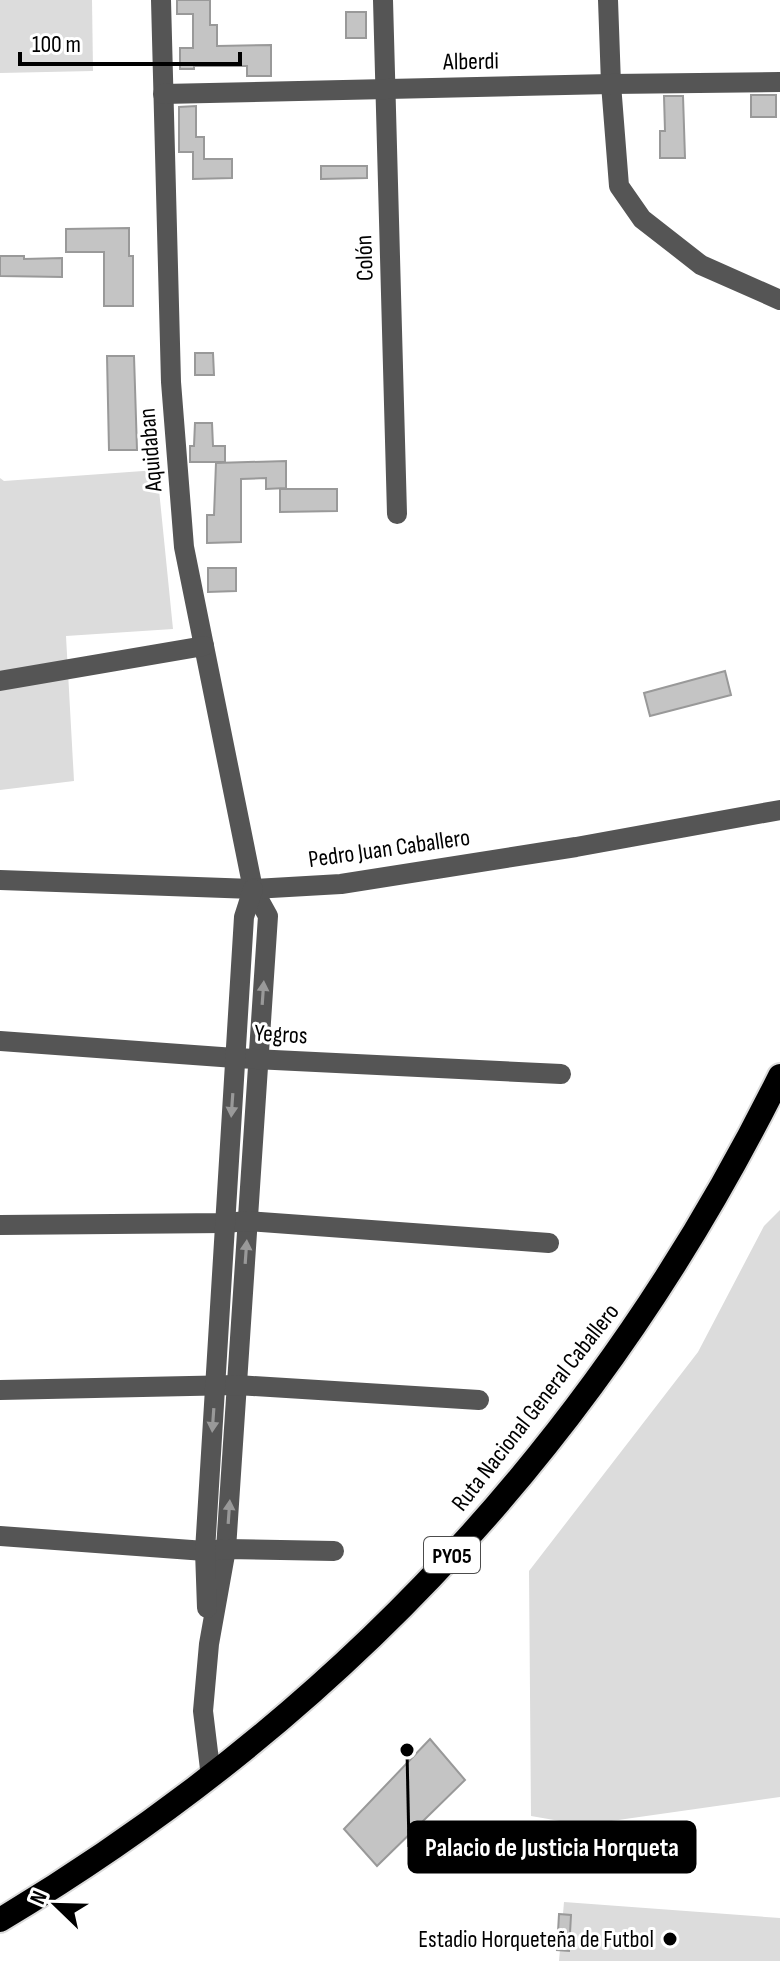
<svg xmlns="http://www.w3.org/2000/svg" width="780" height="1961" font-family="'Sofia Sans Condensed',sans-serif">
<rect width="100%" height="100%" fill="#fff"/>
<!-- green -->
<g fill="#dcdcdc">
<path d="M0,0H92L93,71L0,73Z"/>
<path d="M157,470L173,629L66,636L74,781L0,790V478L4,481Z"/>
<path d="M780,1210V1797L583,1825L531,1816L529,1571L698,1352L764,1226Z"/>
<path d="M564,1902L780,1918V1961H559Z"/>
</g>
<!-- building -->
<g fill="#c4c4c4" stroke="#999" stroke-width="2">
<path d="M177,0H210V25H217V46L271,45V76H247V66H194V69H180V48H193V14H177Z"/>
<rect x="346" y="12" width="20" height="26"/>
<rect x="751" y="95" width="25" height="22"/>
<path d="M664,96H683L685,158H660V131H665Z"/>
<path d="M196,106V137H204V159H232V178L193,179V152H179V107Z"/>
<path d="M321,166H367V178L321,179Z"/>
<path d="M129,228V256H133V306H104V252H66V229Z"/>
<path d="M0,256H24V259L62,258V277L0,276Z"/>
<path d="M195,353H213L214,375H195Z"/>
<path d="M107,356H134L137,450H109Z"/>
<path d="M195,423H212L213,446H225V462H190V446H194Z"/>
<path d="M286,461V488L266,489V478L241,479V542L207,543V515H214L216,463Z"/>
<path d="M280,489H337V511L280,512Z"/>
<path d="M208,568H236V591L208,592Z"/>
<path d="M725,671L731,695L650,716L644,693Z"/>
<path d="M430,1739L465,1780L377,1866L344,1829Z"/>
<path d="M559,1914L571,1915L569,1951L557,1950Z"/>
</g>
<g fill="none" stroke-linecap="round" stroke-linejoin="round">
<!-- highway casing -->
<g stroke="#dbdbdb" stroke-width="28">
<path id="highway" d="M0,1920C342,1715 603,1433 780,1076"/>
</g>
<!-- minor -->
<g stroke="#555" stroke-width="20">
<path d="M161,0L171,382L184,547L253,889L268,916L226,1549L209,1644L203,1711L211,1777"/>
<path d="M383,0L397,514"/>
<path d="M608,0L611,84L619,186L642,219L701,265L780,300"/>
<path d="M163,94L611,84L780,82"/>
<path d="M0,681L204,646"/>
<path d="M0,880L253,889L341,884L576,847L780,810"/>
<path d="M0,1041L235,1058L561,1074"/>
<path d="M0,1225L225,1223L248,1221L549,1243"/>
<path d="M0,1390L237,1385L479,1400"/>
<path d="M0,1536L205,1551L226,1549L334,1551"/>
<path d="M207,1608L205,1551L244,917L253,889"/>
</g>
<!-- highway -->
<use href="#highway" stroke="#000" stroke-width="24"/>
</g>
<!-- one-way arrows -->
<defs><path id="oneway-solid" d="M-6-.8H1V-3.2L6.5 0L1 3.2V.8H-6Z" transform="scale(2)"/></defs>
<g fill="#999">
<use href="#oneway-solid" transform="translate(263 993) rotate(-86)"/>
<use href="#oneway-solid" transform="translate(232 1105) rotate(94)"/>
<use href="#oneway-solid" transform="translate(246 1252) rotate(-86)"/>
<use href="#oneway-solid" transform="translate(213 1420) rotate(94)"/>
<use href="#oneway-solid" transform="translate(229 1512) rotate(-86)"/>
</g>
<!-- markers -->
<circle fill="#000" stroke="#fff" stroke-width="3" cx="670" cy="1939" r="8"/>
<g text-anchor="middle" stroke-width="6" stroke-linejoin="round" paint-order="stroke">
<!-- shield labels -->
<rect fill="#fff" stroke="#4c4c4c" stroke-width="2" x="424" y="1537" width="56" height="36" rx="6"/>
<g font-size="22" font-weight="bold" fill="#000">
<text x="452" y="1563">PY05</text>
</g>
<!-- street labels -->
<g font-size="24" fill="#000" stroke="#fff">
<text transform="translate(471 61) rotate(-1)" y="8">Alberdi</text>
<text transform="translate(364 258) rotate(-92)" y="8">Colón</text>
<text transform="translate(150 450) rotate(-95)" y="8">Aquidaban</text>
<text transform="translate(389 848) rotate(-8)" y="8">Pedro Juan Caballero</text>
<text transform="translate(281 1034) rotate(3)" y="8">Yegros</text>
<text transform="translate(535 1407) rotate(-52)" y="8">Ruta Nacional General Caballero</text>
</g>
<!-- poi labels -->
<g font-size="24" fill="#000" stroke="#fff" text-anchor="end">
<text x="654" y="1947">Estadio Horqueteña de Futbol</text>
</g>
</g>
<!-- callouts -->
<path fill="none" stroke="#000" stroke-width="3" d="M407 1750L409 1847"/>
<circle fill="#000" stroke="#fff" stroke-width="3" cx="407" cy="1750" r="8"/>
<rect fill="#000" stroke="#000" stroke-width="3" x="409" y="1822" width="286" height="50" rx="8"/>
<g font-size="26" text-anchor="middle" font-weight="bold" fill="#fff">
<text x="552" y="1856">Palacio de Justicia Horqueta</text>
</g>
<!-- north arrow -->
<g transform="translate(56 1905) rotate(293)" stroke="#ffffff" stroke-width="6" paint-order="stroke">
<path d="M0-6L14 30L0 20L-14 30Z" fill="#000000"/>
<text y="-12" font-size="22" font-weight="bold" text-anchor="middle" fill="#000000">N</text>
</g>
<!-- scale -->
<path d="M20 52v12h220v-12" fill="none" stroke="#000000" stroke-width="4"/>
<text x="32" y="52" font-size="24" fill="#000000" stroke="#ffffff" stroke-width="6" paint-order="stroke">100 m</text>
</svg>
